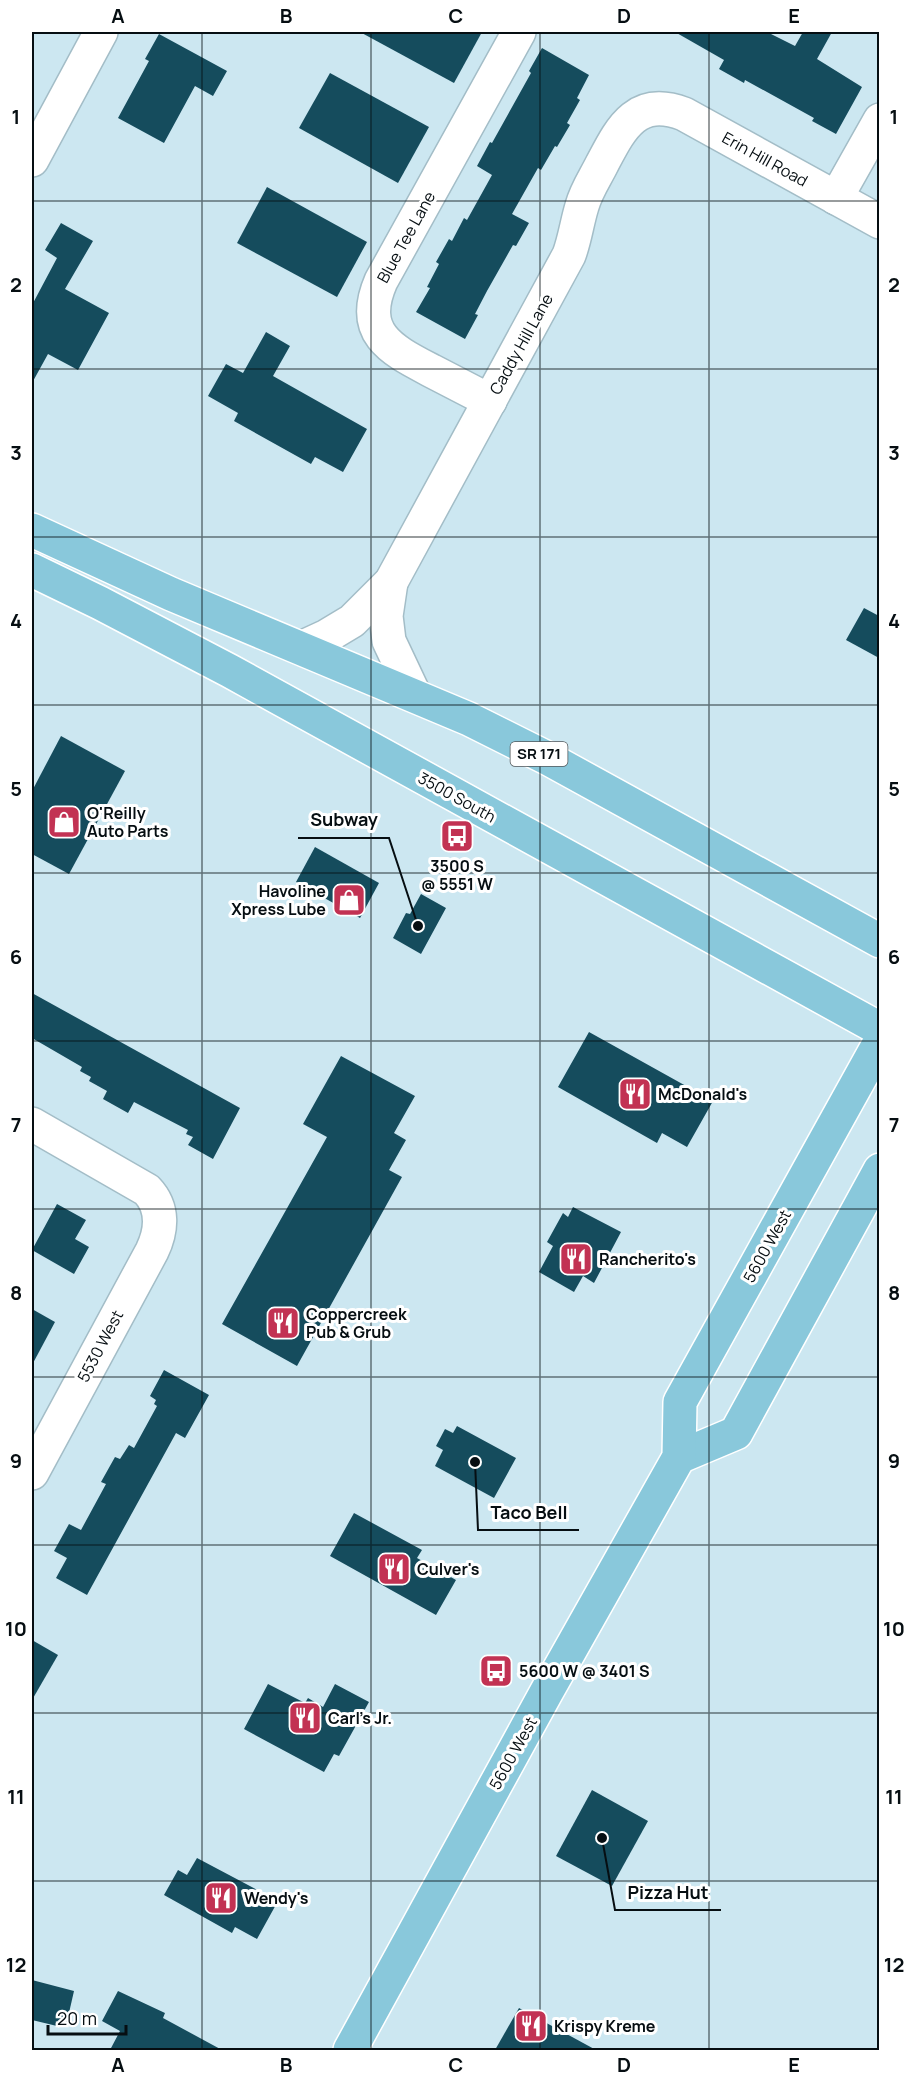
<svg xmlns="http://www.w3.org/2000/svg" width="911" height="2082" font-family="Manrope,sans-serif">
<rect width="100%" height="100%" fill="#cce7f1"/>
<!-- building -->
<g fill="#154c5d">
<path d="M360,32H482L454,83Z"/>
<path d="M675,32H767L795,46L803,32H832L817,59L862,87L836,134L812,121L814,118L745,80L744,83L719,69L724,60Z"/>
<path d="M159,34L227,71L213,96L195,86L164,143L118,118L149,61L145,59Z"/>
<path d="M542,48L589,75L577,98L580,100L567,123L570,125L557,147L555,146L541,170L538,168L512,214L529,223L516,246L513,245L487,291L475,314L478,315L465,339L416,312L430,288L427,287L439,264L436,262L449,239L452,241L464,218L467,220L492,175L477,166L490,142L492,143L531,73L529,71Z"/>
<path d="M330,73L429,127L398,183L299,128Z"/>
<path d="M267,187L367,242L337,297L237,243Z"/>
<path d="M61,223L93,241L65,289L109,313L78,370L48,354L32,383V305L57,258L45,250Z"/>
<path d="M266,332L290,346L273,376L367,429L343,472L315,457L311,464L234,421L238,413L208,396L226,364L243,373Z"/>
<path d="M864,608L879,616V658L846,640Z"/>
<path d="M61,736L125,771L69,874L32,854V791Z"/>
<path d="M315,847L379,883L360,918L296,882Z"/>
<path d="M421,894L446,908L421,954L393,938L406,913L410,914Z"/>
<path d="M32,993L240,1108L213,1159L188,1145L193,1137L186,1134L188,1130L134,1102L128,1113L103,1099L107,1091L89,1081L91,1077L80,1071L82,1067L32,1038Z"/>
<path d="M589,1032L713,1101L687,1147L662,1133L657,1143L558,1087Z"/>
<path d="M341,1056L415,1096L394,1133L406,1140L389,1170L402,1177L297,1366L222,1324L327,1137L303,1124Z"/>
<path d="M57,1204L86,1220L75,1239L89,1247L74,1274L32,1250Z"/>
<path d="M573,1207L621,1232L594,1283L583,1276L574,1292L539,1272L553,1246L547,1242L563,1213L568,1217Z"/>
<path d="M32,1309L55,1322L32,1365Z"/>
<path d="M164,1370L209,1395L185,1438L176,1433L87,1595L56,1578L67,1558L54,1551L69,1524L81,1530L106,1484L101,1482L115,1457L120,1459L129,1445L134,1448L157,1406L154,1404L156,1400L150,1396Z"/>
<path d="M457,1426L516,1458L494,1498L435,1466L443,1450L436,1446L445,1429L453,1433Z"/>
<path d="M354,1513L422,1550L417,1558L456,1580L436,1615L330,1556Z"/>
<path d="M32,1640L58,1655L32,1700Z"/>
<path d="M268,1684L305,1703L308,1698L323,1707L335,1684L369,1702L339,1756L334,1754L324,1772L244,1729Z"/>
<path d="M592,1790L648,1821L612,1886L556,1856Z"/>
<path d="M197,1858L278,1901L257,1939L235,1927L232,1933L164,1895L178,1870L187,1875Z"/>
<path d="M32,1980L74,1991L66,2026H57L32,2020Z"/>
<path d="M118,1991L165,2013L163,2018L222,2050H110L120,2031L102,2021Z"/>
<path d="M519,2008L596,2050H495Z"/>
</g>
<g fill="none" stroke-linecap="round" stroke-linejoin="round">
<!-- minor casing -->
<g stroke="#a3bdc7" stroke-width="36">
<g id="minor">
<path d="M32,160L101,32"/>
<path d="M836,198L880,120"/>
<path d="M490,401C471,391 451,381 432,371C392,350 358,334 381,281L519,32"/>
<path d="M391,582L386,616L389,641L414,694"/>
<path d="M301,648L327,636L352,621L391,582L569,255C575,239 577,222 582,206C586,191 595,178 602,164C621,128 636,96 684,114L880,222"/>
<path d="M32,1124L147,1190C164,1208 162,1230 152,1251L32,1473"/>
</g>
</g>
<!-- major casing -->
<g stroke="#fff" stroke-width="36">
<g id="major">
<path d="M32,530L171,594L469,719L549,759L880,941"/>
<path d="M32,570L100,603L230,671L880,1029"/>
<path d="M679,1457L736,1433L880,1170"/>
<path d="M350,2050L547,1691L679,1457L680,1402L880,1042"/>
</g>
</g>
<!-- minor -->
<use href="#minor" stroke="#fff" stroke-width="33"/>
<!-- major -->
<use href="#major" stroke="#89c8db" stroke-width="33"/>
</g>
<!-- grid -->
<path fill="none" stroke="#060e12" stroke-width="1.5" stroke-opacity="0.55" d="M202,32V2050M371,32V2050M540,32V2050M709,32V2050M32,201H880M32,369H880M32,537H880M32,705H880M32,873H880M32,1041H880M32,1209H880M32,1377H880M32,1545H880M32,1713H880M32,1881H880"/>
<!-- icons -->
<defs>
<g id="shop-square" transform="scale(1.725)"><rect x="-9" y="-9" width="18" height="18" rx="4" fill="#c23253" stroke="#fff"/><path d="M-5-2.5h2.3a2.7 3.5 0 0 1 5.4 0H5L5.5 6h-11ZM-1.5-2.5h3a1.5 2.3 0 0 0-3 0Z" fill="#fff"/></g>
<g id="bus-square" transform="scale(1.725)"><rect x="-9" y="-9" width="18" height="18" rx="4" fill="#c23253" stroke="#fff"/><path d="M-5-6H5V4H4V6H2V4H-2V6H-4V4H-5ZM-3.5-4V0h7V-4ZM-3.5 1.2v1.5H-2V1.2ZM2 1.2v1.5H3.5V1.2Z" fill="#fff"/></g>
<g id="restaurant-square" transform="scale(1.725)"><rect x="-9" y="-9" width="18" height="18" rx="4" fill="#c23253" stroke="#fff"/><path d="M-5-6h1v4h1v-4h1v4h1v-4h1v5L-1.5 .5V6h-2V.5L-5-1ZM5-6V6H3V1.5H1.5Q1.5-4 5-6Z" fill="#fff"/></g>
</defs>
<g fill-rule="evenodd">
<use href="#shop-square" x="64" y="822"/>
<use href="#bus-square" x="457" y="836"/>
<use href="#shop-square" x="349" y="900"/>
<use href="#restaurant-square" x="635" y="1094"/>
<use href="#restaurant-square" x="576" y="1259"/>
<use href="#restaurant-square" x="283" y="1323"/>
<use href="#restaurant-square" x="394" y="1569"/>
<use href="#bus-square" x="496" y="1671"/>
<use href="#restaurant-square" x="305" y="1718"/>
<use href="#restaurant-square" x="221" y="1898"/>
<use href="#restaurant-square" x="531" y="2026"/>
</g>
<g text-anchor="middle" stroke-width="6" stroke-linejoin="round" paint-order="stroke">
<!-- shield labels -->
<rect fill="#fff" stroke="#515659" stroke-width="1.5" x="510.5" y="742" width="57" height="24" rx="4.5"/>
<g font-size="15" font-weight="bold" fill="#060e12">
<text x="539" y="759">SR 171</text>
</g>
<!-- street labels -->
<g font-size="16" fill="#060e12" stroke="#fff">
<text transform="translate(765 159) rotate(29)" y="6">Erin Hill Road</text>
<text transform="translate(406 237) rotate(-61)" y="6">Blue Tee Lane</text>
<text transform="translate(521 344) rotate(-61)" y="6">Caddy Hill Lane</text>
<text transform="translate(457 797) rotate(29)" y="6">3500 South</text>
<text transform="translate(767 1246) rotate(-61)" y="6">5600 West</text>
<text transform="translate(100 1346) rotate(-62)" y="6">5530 West</text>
<text transform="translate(513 1753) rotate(-61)" y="6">5600 West</text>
</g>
<!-- poi labels -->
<g font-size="16" font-weight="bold" fill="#060e12" stroke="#fff" text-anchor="start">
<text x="87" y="819">O'Reilly<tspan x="87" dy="18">Auto Parts</tspan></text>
<text x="457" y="872" text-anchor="middle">3500 S<tspan x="457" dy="18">@ 5551 W</tspan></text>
<text x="326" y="897" text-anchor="end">Havoline<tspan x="326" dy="18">Xpress Lube</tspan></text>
<text x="658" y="1100">McDonald's</text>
<text x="599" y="1265">Rancherito's</text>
<text x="306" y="1320">Coppercreek<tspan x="306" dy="18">Pub &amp; Grub</tspan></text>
<text x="417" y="1575">Culver's</text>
<text x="519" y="1677">5600 W @ 3401 S</text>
<text x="328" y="1724">Carl's Jr.</text>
<text x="244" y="1904">Wendy's</text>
<text x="554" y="2032">Krispy Kreme</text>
</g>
</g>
<!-- callouts -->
<path fill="none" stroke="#060e12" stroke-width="2" d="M418 926L389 838H298M475 1462L478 1530H579M602 1838L615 1910H721"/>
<g fill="#060e12" stroke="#fff" stroke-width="2">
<circle cx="418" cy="926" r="6"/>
<circle cx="475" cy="1462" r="6"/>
<circle cx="602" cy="1838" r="6"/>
</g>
<g font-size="18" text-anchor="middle" font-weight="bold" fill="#060e12" stroke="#fff" stroke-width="6" stroke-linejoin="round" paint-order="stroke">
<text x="344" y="826">Subway</text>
<text x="529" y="1519">Taco Bell</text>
<text x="668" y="1899">Pizza Hut</text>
</g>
<!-- border -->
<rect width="911" height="2082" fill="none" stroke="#ffffff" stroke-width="66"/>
<!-- scale -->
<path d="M48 2025v9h78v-9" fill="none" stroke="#060e12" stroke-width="3"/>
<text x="57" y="2025" font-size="18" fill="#060e12" stroke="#ffffff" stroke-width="4.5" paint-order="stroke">20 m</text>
<rect x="33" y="33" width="845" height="2016" fill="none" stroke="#060e12" stroke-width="2"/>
<g font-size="20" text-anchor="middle" font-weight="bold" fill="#060e12">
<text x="118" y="23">A</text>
<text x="286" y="23">B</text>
<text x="456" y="23">C</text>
<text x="624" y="23">D</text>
<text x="794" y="23">E</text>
<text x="16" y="124">1</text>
<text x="894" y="124">1</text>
<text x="16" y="292">2</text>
<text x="894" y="292">2</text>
<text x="16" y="460">3</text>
<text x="894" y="460">3</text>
<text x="16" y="628">4</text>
<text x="894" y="628">4</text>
<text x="16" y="796">5</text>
<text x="894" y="796">5</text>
<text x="16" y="964">6</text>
<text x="894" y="964">6</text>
<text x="16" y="1132">7</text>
<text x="894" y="1132">7</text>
<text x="16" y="1300">8</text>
<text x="894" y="1300">8</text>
<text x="16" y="1468">9</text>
<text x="894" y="1468">9</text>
<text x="16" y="1636">10</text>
<text x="894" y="1636">10</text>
<text x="16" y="1804">11</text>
<text x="894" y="1804">11</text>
<text x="16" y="1972">12</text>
<text x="894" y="1972">12</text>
<text x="118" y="2072">A</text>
<text x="286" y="2072">B</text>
<text x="456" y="2072">C</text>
<text x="624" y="2072">D</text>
<text x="794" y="2072">E</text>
</g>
</svg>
